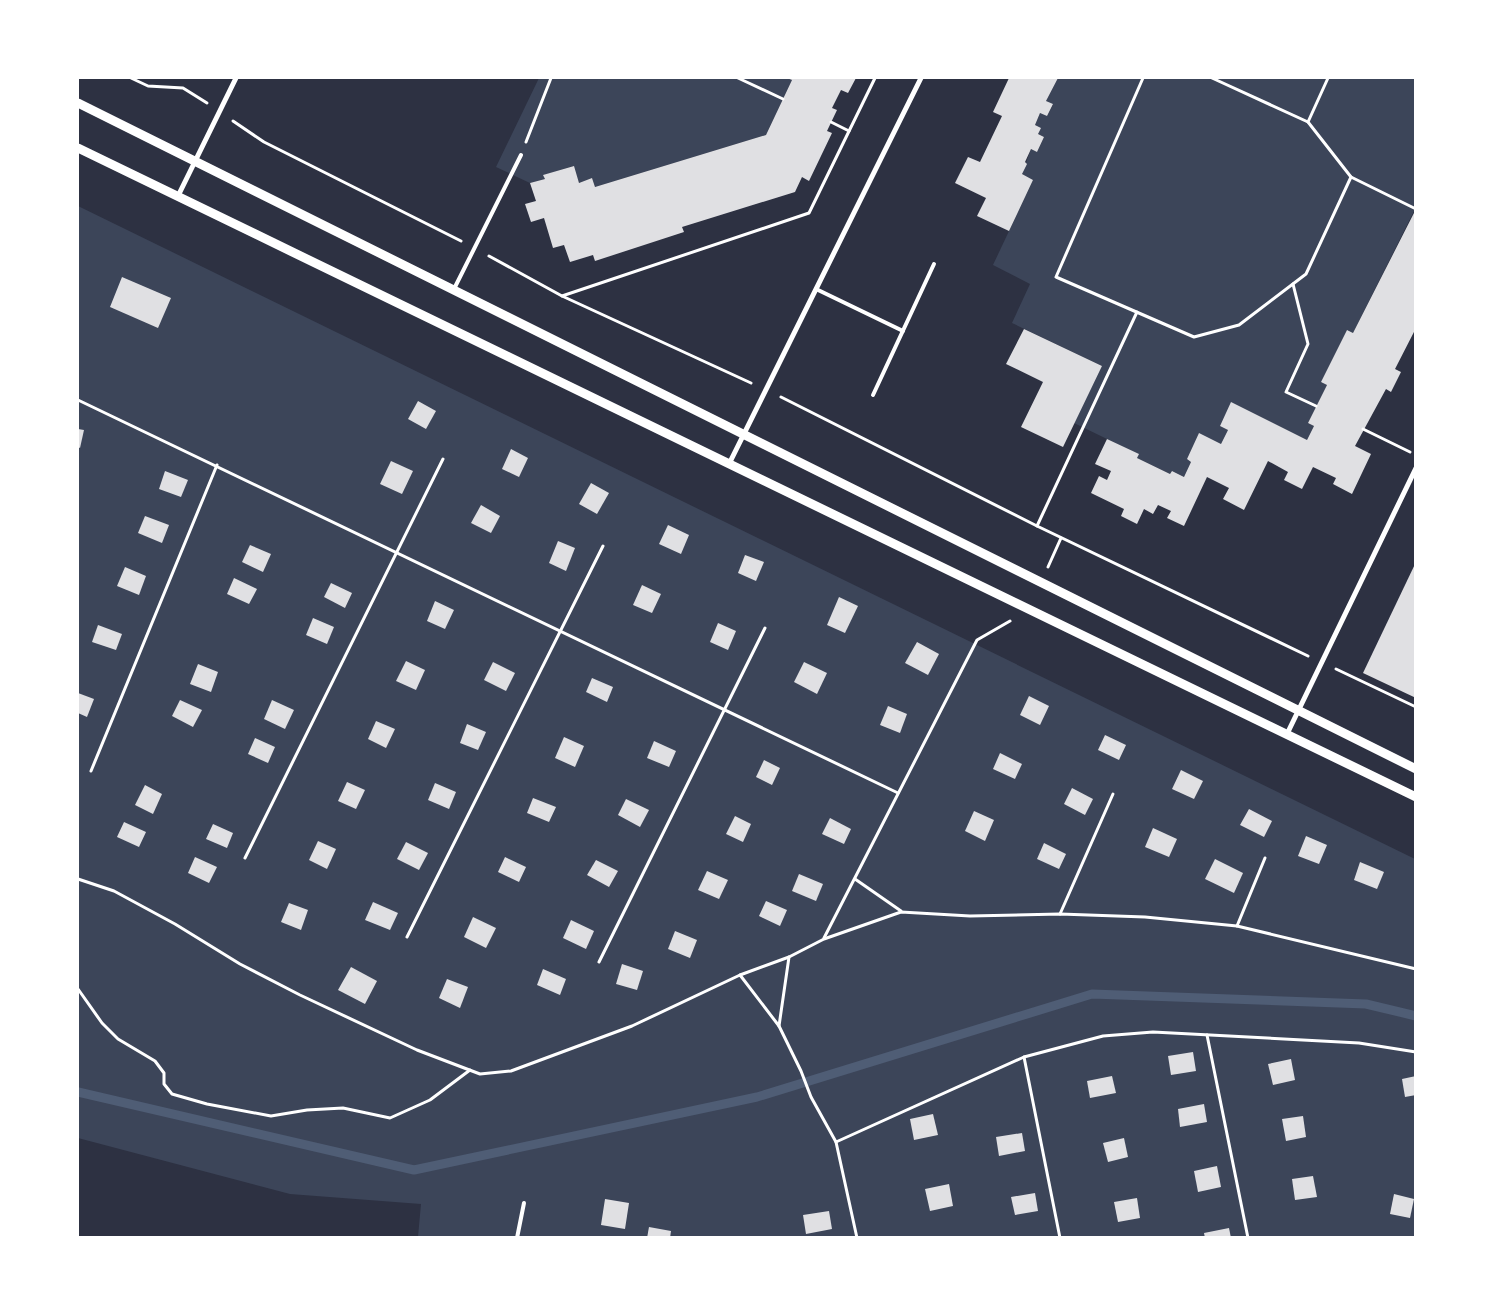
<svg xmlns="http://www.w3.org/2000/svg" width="1493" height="1315" font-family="'Fira Sans',sans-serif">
<rect width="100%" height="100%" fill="#2d3142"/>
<!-- green -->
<g fill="#3c4559">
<path d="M539,78H788L792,80L766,135L595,187L592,178L579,183L573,166L544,175L545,179L530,183L496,167Z"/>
<path d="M1058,78H1415V209L1353,333L1347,330L1321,382L1327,385L1308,423L1314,426L1307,440L1231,403L1220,426L1228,430L1221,444L1199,434L1187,459L1191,462L1184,477L1172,471L1170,474L1137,458L1138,454L1074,423L1102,366L1012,323L1030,284L993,265L1033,180L1022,174L1031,149L1037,152L1044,137L1038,134L1040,128L1035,125L1040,113L1047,116L1053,105L1046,101Z"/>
<path d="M78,206L1415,859V1237H418L421,1204L290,1194L78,1138Z"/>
</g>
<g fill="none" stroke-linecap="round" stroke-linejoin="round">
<!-- stream -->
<path stroke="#4f5d75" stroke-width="9" d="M78,1092L414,1170L757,1097L1092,994L1366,1004L1416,1016"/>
</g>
<!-- building -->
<g fill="#e0e0e3">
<path d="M787,78H856L848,93L841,90L832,108L837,110L827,131L832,133L809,181L802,177L795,192L682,227L684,232L595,261L593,255L570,262L564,245L553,248L544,218L531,222L525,204L536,201L530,183L545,179L543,175L574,166L579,183L592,178L595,187L766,135L792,80Z"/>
<path d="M1009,78H1058L1046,101L1053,104L1047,116L1040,113L1035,125L1041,128L1038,134L1044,137L1037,152L1031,149L1025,162L1027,164L1022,174L1033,180L1009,231L977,216L986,198L955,183L968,157L980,162L1002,116L993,112Z"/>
<path d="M1416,209V328L1395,369L1401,372L1391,392L1386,389L1355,446L1371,454L1352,494L1333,484L1336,478L1313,467L1302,489L1284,480L1288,472L1268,461L1244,510L1223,499L1229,488L1207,477L1184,526L1167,518L1171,511L1158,505L1153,514L1144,509L1137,524L1121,516L1124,509L1091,493L1099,476L1107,480L1111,471L1095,464L1107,439L1139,454L1137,458L1170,474L1172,471L1184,477L1191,462L1187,459L1199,433L1221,444L1228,430L1220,426L1231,402L1307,440L1314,426L1308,423L1327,385L1321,382L1347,330L1353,333Z"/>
<path d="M122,277L171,298L158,328L110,307Z"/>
<path d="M1024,329L1102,366L1063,447L1021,427L1043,382L1006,364Z"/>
<path d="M418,401L436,411L426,429L408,419Z"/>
<path d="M78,429L84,430L80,448L78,447Z"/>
<path d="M511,449L528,458L519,477L502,469Z"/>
<path d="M391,461L413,471L402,494L380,484Z"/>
<path d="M165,471L188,480L181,497L159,489Z"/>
<path d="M591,483L609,493L597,514L579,504Z"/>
<path d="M481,505L500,516L491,533L471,523Z"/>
<path d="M145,516L169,525L162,543L138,533Z"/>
<path d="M668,525L689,535L681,554L659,544Z"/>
<path d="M558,541L575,548L566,571L549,563Z"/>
<path d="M250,545L271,554L263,572L242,562Z"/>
<path d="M745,555L764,562L756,581L738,573Z"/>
<path d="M1416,562V698L1363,673Z"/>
<path d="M125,567L146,576L139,595L117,586Z"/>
<path d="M234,578L257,589L249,604L227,594Z"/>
<path d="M331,583L352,593L345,608L324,597Z"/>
<path d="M642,585L661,594L652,613L633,605Z"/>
<path d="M839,597L858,606L845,633L827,625Z"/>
<path d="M435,601L454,610L445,629L427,621Z"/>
<path d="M313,618L334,627L327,644L306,635Z"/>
<path d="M718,623L736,631L728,650L710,642Z"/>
<path d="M98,625L122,634L116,650L92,642Z"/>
<path d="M917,642L939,654L928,675L905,663Z"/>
<path d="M406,661L425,670L416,690L396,681Z"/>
<path d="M493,662L515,673L506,691L484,680Z"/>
<path d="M804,662L827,673L817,694L794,682Z"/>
<path d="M198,664L218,672L211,692L190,684Z"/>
<path d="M592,678L613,687L607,702L586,692Z"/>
<path d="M78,693L94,699L87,717L78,713Z"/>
<path d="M1029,696L1049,706L1040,725L1020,715Z"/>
<path d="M180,700L202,710L193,727L172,716Z"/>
<path d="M272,700L294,710L285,729L264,719Z"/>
<path d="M888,706L907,714L900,733L880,725Z"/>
<path d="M376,721L395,729L386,748L368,739Z"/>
<path d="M467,724L486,732L478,750L460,743Z"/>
<path d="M1105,735L1126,745L1119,760L1098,750Z"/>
<path d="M564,737L584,746L575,767L555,758Z"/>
<path d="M255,738L275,747L268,763L248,754Z"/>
<path d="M654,741L676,751L669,767L647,758Z"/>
<path d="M1000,753L1022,764L1015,779L993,769Z"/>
<path d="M764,760L780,768L772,785L756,777Z"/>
<path d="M1181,770L1203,781L1194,799L1172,789Z"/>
<path d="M347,782L365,790L356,809L338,801Z"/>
<path d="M435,783L456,792L449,809L428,800Z"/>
<path d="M145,785L162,794L153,814L135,805Z"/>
<path d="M1072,788L1093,799L1085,815L1064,804Z"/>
<path d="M533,798L556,807L549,822L527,813Z"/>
<path d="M626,799L649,810L640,827L618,815Z"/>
<path d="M1249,809L1272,821L1264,837L1240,825Z"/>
<path d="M974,811L994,820L985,841L965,831Z"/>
<path d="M735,816L751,824L743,842L726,834Z"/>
<path d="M830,818L851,829L844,844L822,834Z"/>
<path d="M124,822L146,832L139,847L117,837Z"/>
<path d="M213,824L233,833L227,848L206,839Z"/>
<path d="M1153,828L1177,839L1169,857L1145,847Z"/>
<path d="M1306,836L1327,845L1319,864L1298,856Z"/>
<path d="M318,841L336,849L327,869L309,860Z"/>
<path d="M406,842L428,853L419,870L397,859Z"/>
<path d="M1044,843L1066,854L1059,869L1037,859Z"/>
<path d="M195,857L217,867L209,883L188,873Z"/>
<path d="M505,857L526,867L519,882L498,872Z"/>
<path d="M1215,859L1243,873L1234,893L1205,879Z"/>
<path d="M596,860L618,871L609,887L587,875Z"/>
<path d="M1360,862L1384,872L1377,889L1354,880Z"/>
<path d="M707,871L728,880L719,899L698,890Z"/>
<path d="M799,874L823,884L816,901L792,891Z"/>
<path d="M766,901L787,910L780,926L759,916Z"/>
<path d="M373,902L398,913L390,930L365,920Z"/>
<path d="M289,903L308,910L301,930L281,922Z"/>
<path d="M473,917L496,928L486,948L464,937Z"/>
<path d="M571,920L594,931L586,949L563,938Z"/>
<path d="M675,931L697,940L690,958L668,949Z"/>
<path d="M622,964L643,971L637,990L616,984Z"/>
<path d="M351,967L377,981L365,1004L338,990Z"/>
<path d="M543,969L566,979L560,995L537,985Z"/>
<path d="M447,979L468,987L460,1008L439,998Z"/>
<path d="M1193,1052L1196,1071L1171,1075L1168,1056Z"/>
<path d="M1291,1059L1295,1080L1273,1085L1268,1064Z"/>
<path d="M1112,1076L1116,1093L1090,1098L1087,1081Z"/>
<path d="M1416,1076V1095L1405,1097L1402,1079Z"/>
<path d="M1204,1104L1207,1122L1180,1127L1178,1109Z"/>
<path d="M933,1114L938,1135L914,1140L910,1119Z"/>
<path d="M1303,1116L1306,1137L1286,1141L1282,1119Z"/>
<path d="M1022,1133L1025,1151L999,1156L996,1137Z"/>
<path d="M1124,1138L1128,1157L1108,1162L1103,1143Z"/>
<path d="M1217,1166L1221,1187L1198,1192L1194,1171Z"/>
<path d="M1313,1176L1317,1197L1295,1200L1292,1179Z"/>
<path d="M949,1184L953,1206L930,1211L925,1189Z"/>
<path d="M1035,1193L1038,1211L1015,1215L1011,1197Z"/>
<path d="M1394,1194L1414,1199L1410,1218L1390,1214Z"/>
<path d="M1137,1198L1140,1218L1118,1222L1114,1202Z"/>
<path d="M605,1199L629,1203L625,1229L601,1225Z"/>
<path d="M829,1211L832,1229L806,1234L803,1215Z"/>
<path d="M649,1227L671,1231L670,1238H647Z"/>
<path d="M1229,1228L1231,1238H1205L1204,1233Z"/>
</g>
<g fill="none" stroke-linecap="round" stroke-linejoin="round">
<!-- path -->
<g stroke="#fff" stroke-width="3">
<path d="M131,78L148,86L183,88L207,103"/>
<path d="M738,78L783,99"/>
<path d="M1143,78L1056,277L1194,337L1239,325L1306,274L1351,177L1308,122L1328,78"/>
<path d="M1212,78L1308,122"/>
<path d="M233,121L264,142L461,241"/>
<path d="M831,122L849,131"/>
<path d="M526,142L551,78"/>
<path d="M1351,177L1416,209"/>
<path d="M489,256L562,296L751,383"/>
<path d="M1293,284L1308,344L1286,392L1316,406"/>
<path d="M562,296L809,213L875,78"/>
<path d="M781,397L1037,526L1308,656"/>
<path d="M78,400L898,793"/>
<path d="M1363,429L1410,452"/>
<path d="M1037,526L1137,312"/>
<path d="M1048,567L1061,538"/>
<path d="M1336,669L1416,707"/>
<path d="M91,771L217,465"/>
<path d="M245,858L443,459"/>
<path d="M78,879L114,891L175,924L240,964L300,995L417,1050L480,1074L511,1071L632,1026L740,975L779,1026L801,1071L811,1097L836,1142L1024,1057L1103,1036L1153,1032L1359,1043L1416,1052"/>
<path d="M855,879L901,911"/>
<path d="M1060,914L1113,794"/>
<path d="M1237,926L1265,858"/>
<path d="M407,937L603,546"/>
<path d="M824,938L977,640L1010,621"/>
<path d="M599,962L765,628"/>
<path d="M740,975L789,957L824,939L901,912L970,916L1060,914L1145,917L1237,926L1416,969"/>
<path d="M78,989L102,1023L118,1039L155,1061L164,1073V1084L172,1094L207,1104L271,1116L307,1110L343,1108L390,1118L430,1100L470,1070"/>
<path d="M779,1026L789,957"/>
<path d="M1207,1035L1248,1238"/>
<path d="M1024,1057L1060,1238"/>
<path d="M836,1142L857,1238"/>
</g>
<!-- service -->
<g stroke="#fff" stroke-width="4">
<path d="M454,289L521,155"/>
<path d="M816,289L903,331"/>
<path d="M873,395L934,264"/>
<path d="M517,1238L524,1203"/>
</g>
<!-- minor -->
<g stroke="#fff" stroke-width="5">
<path d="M178,196L236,78"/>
<path d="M729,464L921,78"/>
<path d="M1287,734L1416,468"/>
</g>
<!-- tertiary -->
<g stroke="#fff" stroke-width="9">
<path d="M78,103L1416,769"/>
<path d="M78,148L1416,797"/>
</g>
</g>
<!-- border -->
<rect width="1493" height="1315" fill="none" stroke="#ffffff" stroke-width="158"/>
</svg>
